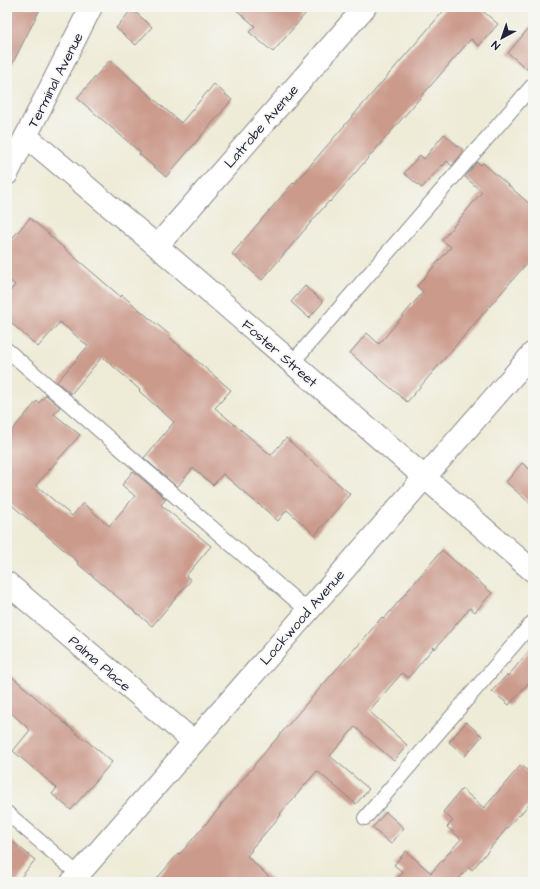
<svg xmlns="http://www.w3.org/2000/svg" width="540" height="889" font-family="'Architects Daughter',sans-serif">
<rect width="100%" height="100%" fill="#f6f6f2"/>
<filter id="ink" filterUnits="userSpaceOnUse"><feTurbulence type="fractalNoise" baseFrequency=".025" numOctaves="2"/><feDisplacementMap in="SourceGraphic" scale="8" xChannelSelector="R" yChannelSelector="G"/><feConvolveMatrix kernelMatrix="1 2 1 2 8 2 1 2 1" color-interpolation-filters="sRGB"/></filter>
<filter id="wash" filterUnits="userSpaceOnUse"><feTurbulence type="fractalNoise" baseFrequency=".012" numOctaves="4" result="noise"/><feDisplacementMap in="SourceGraphic" scale="16" xChannelSelector="R" yChannelSelector="G"/><feGaussianBlur stdDeviation="0.9" result="paint"/><feColorMatrix in="noise" values="0 0 0 0 0 0 0 0 0 0 0 0 0 0 0 0 0 1.4 0 .05"/><feComposite in="paint" operator="in"/></filter>
<g filter="url(#wash)">
<rect width="100%" height="100%" fill="#eeebd7"/>
<g id="blocks">
<!-- building -->
<g fill="#cb9a8b">
<path d="M7,7H41L7,74Z"/>
<path d="M233,7H311L273,52L249,32L255,26Z"/>
<path d="M447,7H478L498,24L479,46L471,39L330,202L329,201L262,280L232,254L293,183L294,184Z"/>
<path d="M132,9L152,27L136,45L116,28Z"/>
<path d="M533,23V74L508,53Z"/>
<path d="M110,60L181,123L214,84L232,100L166,177L139,154L140,152L77,98Z"/>
<path d="M444,134L464,151L452,166L447,161L443,166L442,165L422,188L404,173L420,155L424,159Z"/>
<path d="M477,162L481,165L483,163L533,207V256L407,402L350,353L367,333L379,344L423,292L417,286L451,247L442,240L482,192L465,177Z"/>
<path d="M30,218L50,235V236L121,297L122,295L149,318L170,335L169,337L231,390L215,408L271,455L286,438L350,494L315,535L287,510L278,521L259,504V505L223,474L213,485L193,468L177,487L144,458L174,422L139,391L140,390L104,358L103,359L101,358L71,394L57,382L88,346L60,322L38,347L7,319V295L15,285L7,278V244Z"/>
<path d="M305,286L323,302L309,318L291,302Z"/>
<path d="M46,395L60,407L54,414L80,435L36,485L72,516L83,503L109,526L135,496L122,485L133,471L166,499L161,505L211,546L186,576L191,580L152,626L77,563L78,562L7,501V436L37,401L39,403Z"/>
<path d="M522,463L533,472V506L506,482Z"/>
<path d="M442,550L492,593L475,612L470,608L435,649L434,647L408,678L402,673L369,711L407,745L394,761L355,727L330,756L369,789L356,804L317,771L280,814L281,815L251,849L252,850L247,856L274,882H154L179,853L180,854L221,806H220L255,765H254L300,711L356,647H357L382,617L384,619Z"/>
<path d="M533,646V678L509,705L492,691L507,675L508,676Z"/>
<path d="M7,672L84,740L85,739L112,762L71,810L52,794L57,788L13,751L30,730L7,709Z"/>
<path d="M466,722L482,736L465,756L449,742Z"/>
<path d="M521,765L533,775V799L519,816L518,815L472,870L469,867L456,882H394L403,872L394,865L406,851L431,873L461,839L447,827L453,821L443,812L462,789L484,808Z"/>
<path d="M386,812L404,828L391,844L372,828Z"/>
<path d="M7,837L35,860L17,882H7Z"/>
</g>
</g>
</g>
<g filter="url(#ink)">
<use href="#blocks" fill-opacity="0" stroke="#888689" stroke-width="1"/>
<g fill="none" stroke-linecap="round" stroke-linejoin="round">
<!-- lane casing -->
<g stroke="#888689" stroke-width="16">
<g id="lane">
<path d="M7,350L308,611"/>
<path d="M292,363L533,85"/>
<path d="M7,813L78,874"/>
<path d="M365,818L533,622"/>
</g>
</g>
<!-- street casing -->
<g stroke="#888689" stroke-width="24">
<g id="street">
<path d="M26,136L157,246L533,571"/>
<path d="M7,174L91,7"/>
<path d="M157,246L365,7"/>
<path d="M7,583L194,742"/>
<path d="M72,882L533,353"/>
</g>
</g>
<!-- lane -->
<use href="#lane" stroke="#fff" stroke-width="14"/>
<!-- street -->
<use href="#street" stroke="#fff" stroke-width="22"/>
</g>
</g>
<g text-anchor="middle" stroke-width="3.5" stroke-linejoin="round" paint-order="stroke">
<!-- street labels -->
<g font-size="14" fill="#22223b" stroke="#f6f6f2">
<text transform="translate(55 80) rotate(-63)" y="5">Terminal Avenue</text>
<text transform="translate(261 126) rotate(-49)" y="5">Latrobe Avenue</text>
<text transform="translate(280 353) rotate(41)" y="5">Foster Street</text>
<text transform="translate(302 617) rotate(-49)" y="5">Lockwood Avenue</text>
<text transform="translate(100 663) rotate(41)" y="5">Palma Place</text>
</g>
</g>
<!-- margin -->
<rect width="540" height="889" fill="none" stroke="#f6f6f2" stroke-width="24"/>
<!-- north arrow -->
<g transform="translate(502 38) rotate(220)" stroke="#f6f6f2" stroke-width="3" paint-order="stroke">
<path d="M0-3L7 15L0 10L-7 15Z" fill="#22223b"/>
<text y="-6" font-size="11" font-weight="bold" text-anchor="middle" fill="#22223b">N</text>
</g>
</svg>
